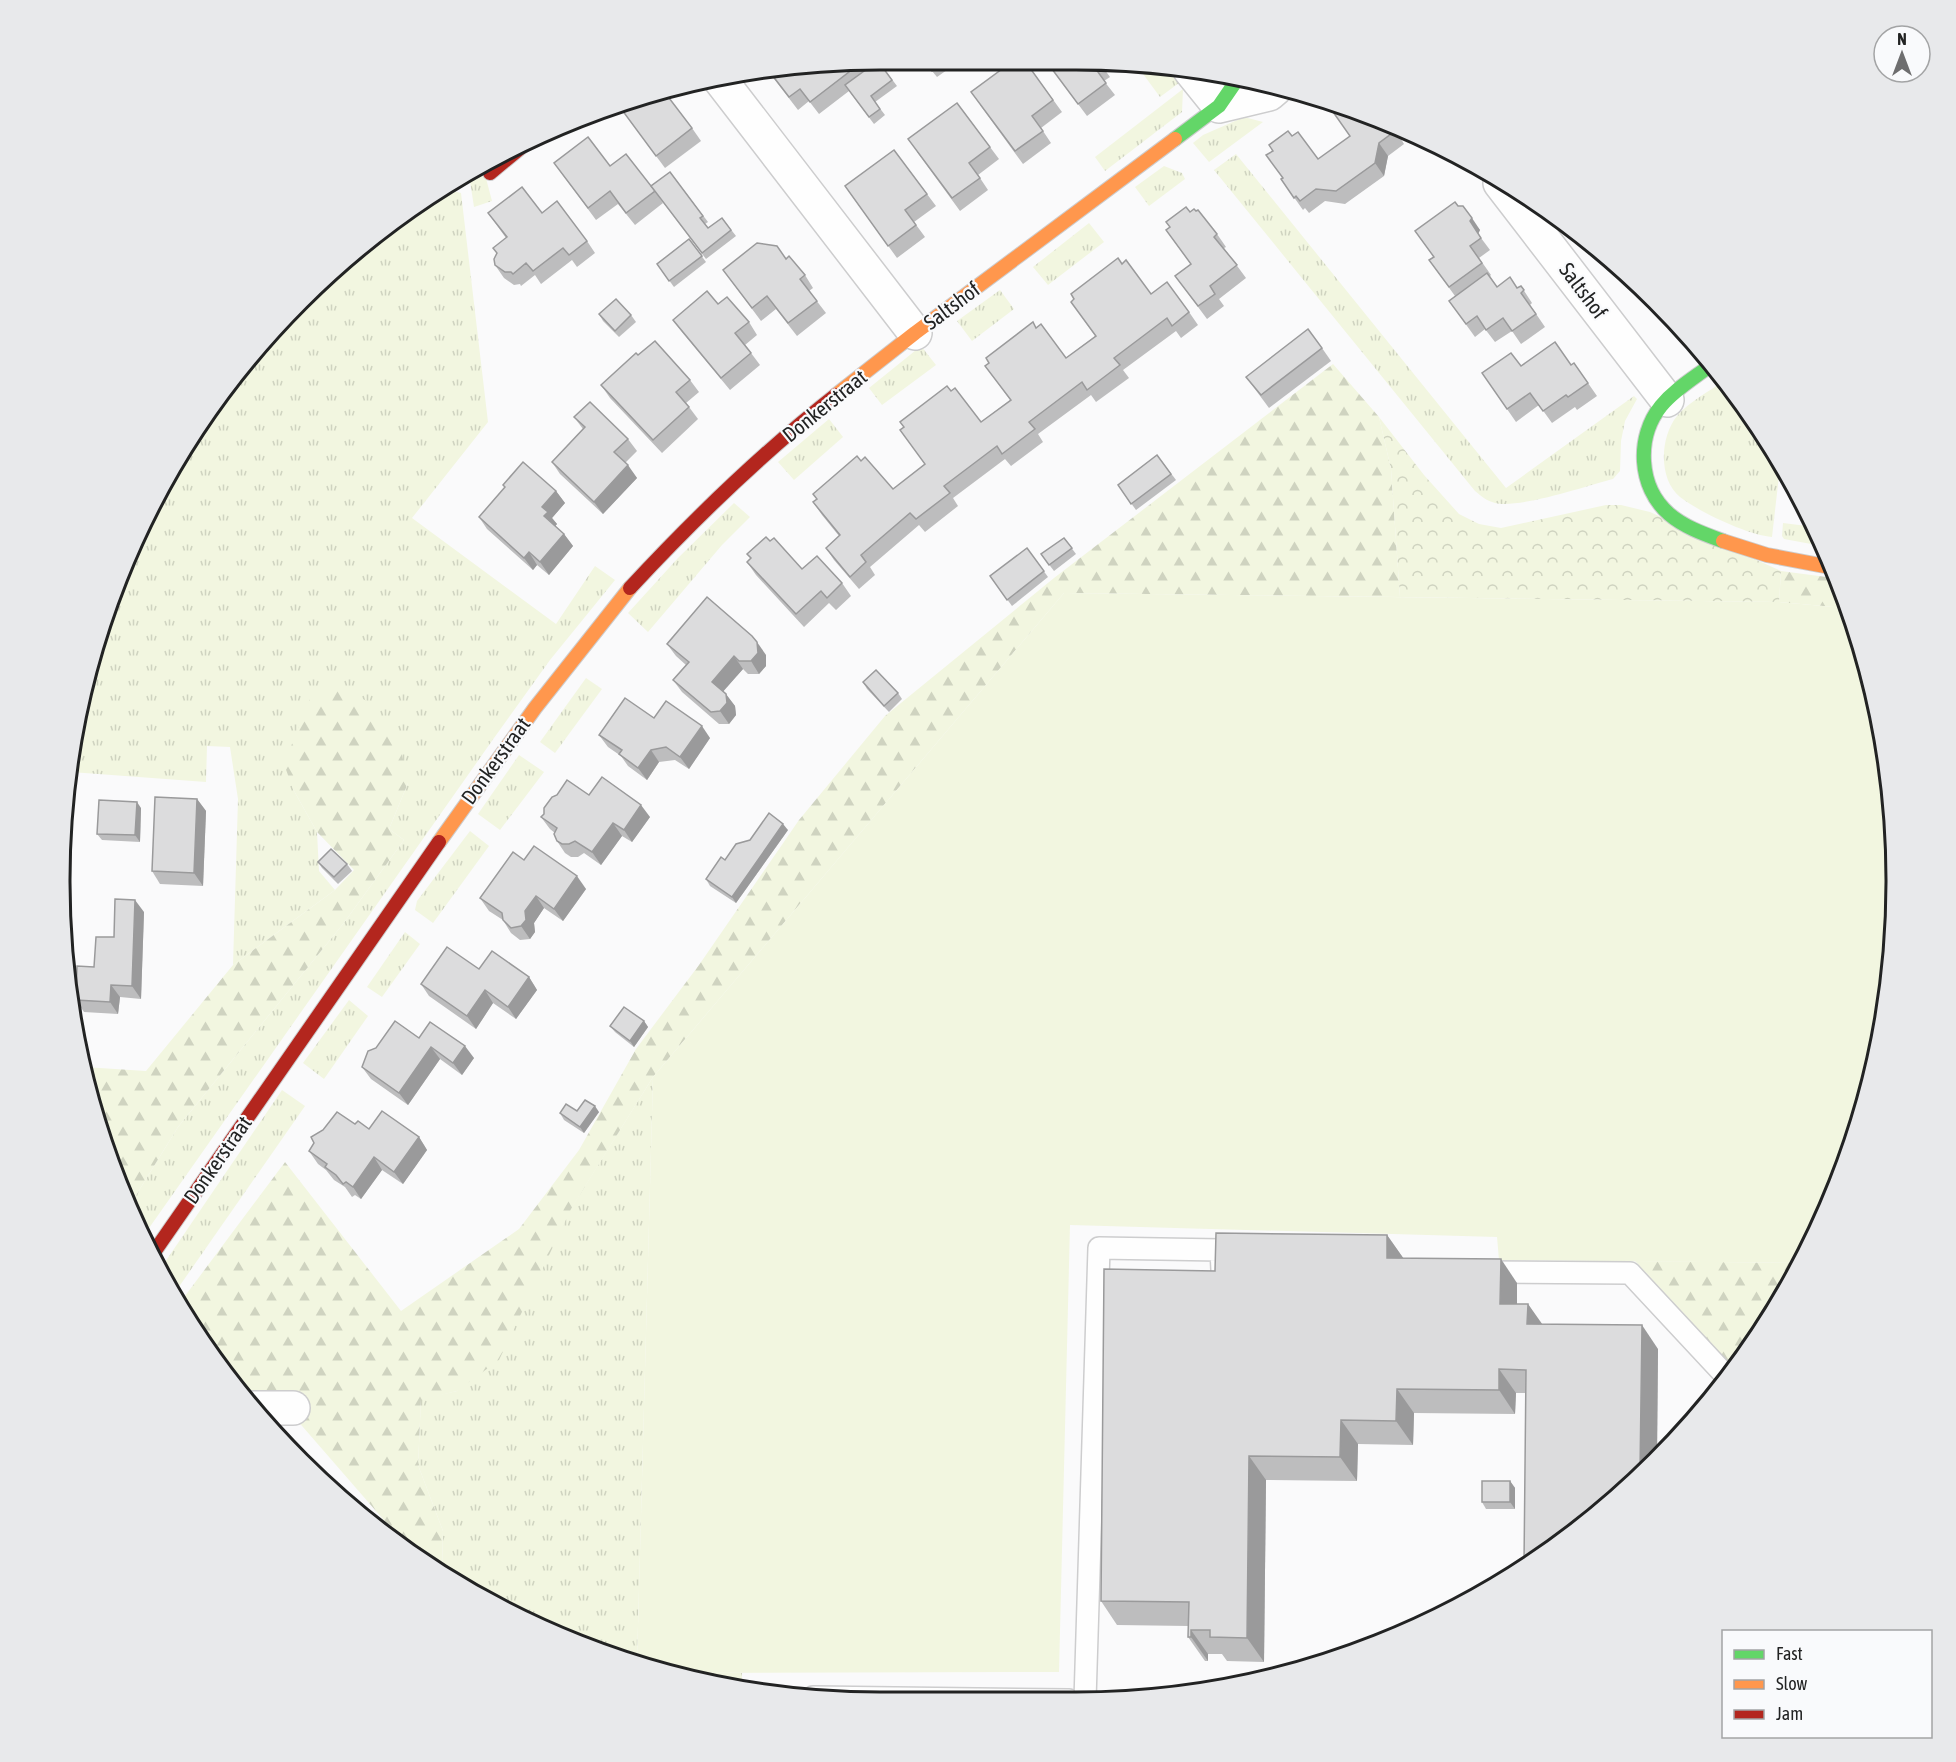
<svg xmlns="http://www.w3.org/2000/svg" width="1956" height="1762" font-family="'Asap Condensed',sans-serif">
<defs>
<pattern id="grass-tufts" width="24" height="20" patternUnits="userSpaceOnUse" patternTransform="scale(1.5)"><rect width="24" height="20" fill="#f2f6e0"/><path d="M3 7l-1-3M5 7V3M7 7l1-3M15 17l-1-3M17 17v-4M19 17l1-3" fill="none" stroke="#cfd3c0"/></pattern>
<pattern id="forest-firs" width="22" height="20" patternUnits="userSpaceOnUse" patternTransform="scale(1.5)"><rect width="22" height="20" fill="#f2f6e0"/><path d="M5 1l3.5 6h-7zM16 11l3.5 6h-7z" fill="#cfd3c0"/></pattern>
<pattern id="park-crowns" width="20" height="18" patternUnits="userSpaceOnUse" patternTransform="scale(1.5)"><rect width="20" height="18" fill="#f2f6e0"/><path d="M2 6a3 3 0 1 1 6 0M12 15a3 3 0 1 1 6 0" fill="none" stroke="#cfd3c0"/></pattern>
</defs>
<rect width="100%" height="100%" fill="#fafafb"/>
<!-- grass -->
<g fill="url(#grass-tufts)">
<path d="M1135,63L1174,68L1183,80L1160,97Z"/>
<path d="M1183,89L1182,112L1105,171L1095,157Z"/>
<path d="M1244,117L1263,122L1209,162L1193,143L1203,135Z"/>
<path d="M1236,154L1506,488L1634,396L1637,399L1625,421L1621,441L1620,471L1613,479C1586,486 1519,509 1495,503C1487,501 1481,496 1475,491L1214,170Z"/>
<path d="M1164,166L1182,173L1185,179L1149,206L1135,187Z"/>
<path d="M483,167L492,201L474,207L469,175Z"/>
<path d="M447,189L461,193L488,422L412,518L556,624L595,566L615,580L550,660L494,738L142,1238L130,1205L178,1127L343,924L404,840L389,829L408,783L293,789L317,832L319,871L335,890L233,965L238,799L230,747L207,746L206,782L71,772L76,720L145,518L230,381L381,230Z"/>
<path d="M1089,223L1104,242L1048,285L1033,267Z"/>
<path d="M1000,290L1014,309L972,341L957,321Z"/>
<path d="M921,346L936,365L882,405L869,388Z"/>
<path d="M1725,380L1780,467L1772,537C1748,535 1699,512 1680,497C1658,479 1660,437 1677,416C1690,401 1710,391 1725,380Z"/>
<path d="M829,419L843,437L794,480L778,462Z"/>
<path d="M734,503L750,517L722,545L648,632L628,613L678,558Z"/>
<path d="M1783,523L1815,527L1822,546L1784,539L1782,536Z"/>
<path d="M586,678L602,689L555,753L540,742Z"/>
<path d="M519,755L544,772L500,830L478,814Z"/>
<path d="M470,831L489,846L433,923L415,910L417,901Z"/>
<path d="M405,932L420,944L382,997L367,987Z"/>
<path d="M349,1000L368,1016L324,1079L303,1063Z"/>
<path d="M653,1077L637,1662L518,1617L442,1570L443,1531L418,1465L421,1399L457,1391Z"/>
<path d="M282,1090L305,1106L176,1291L161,1268Z"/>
<path d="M666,1673H742V1686L668,1674Z"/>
</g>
<!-- forest -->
<g fill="url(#forest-firs)">
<path d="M1333,364L1379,417L1391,469L1400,597L1064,593L653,1077L571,1209L499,1360L457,1391L421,1400L418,1465L443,1531L442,1570L409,1549L296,1419L247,1398L182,1300L285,1162L401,1311L519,1229L579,1150L636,1049L699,965L799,820L885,716L1054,578Z"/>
<path d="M1781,571L1834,578L1845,608L1779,602Z"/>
<path d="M335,688L365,700L401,750L408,783L389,829L404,840L343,924L178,1127L130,1205L88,1093L84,1067L146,1071L233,965L335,890L354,870L317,832L293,789L284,764L312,693Z"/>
<path d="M1635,1261L1799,1263L1786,1292L1732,1367Z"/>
</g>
<!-- park -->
<path fill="url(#park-crowns)" d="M1379,417L1424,475L1459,514L1479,524L1501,528L1606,505H1621L1650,512L1781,571L1779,602L1400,597L1391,469Z"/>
<!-- garden -->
<path fill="#f2f6e0" d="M1064,593L1779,602L1845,608L1868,669L1894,828L1889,988L1852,1145L1799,1263L1499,1260L1497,1237L1070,1225L1059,1672L666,1673L637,1662L653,1077Z"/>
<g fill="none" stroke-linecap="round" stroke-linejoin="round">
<!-- lane casing -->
<g stroke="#cdcdce" stroke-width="24">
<g id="lane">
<path d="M1482,1272L1630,1273L1726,1376"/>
<path d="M813,1697L1069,1700"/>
<path d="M1085,1700L1099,1248L1221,1250L1222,1270H1224"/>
</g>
</g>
<!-- street casing -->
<g stroke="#cdcdce" stroke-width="36">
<g id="street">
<path d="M1190,70L1219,106L1269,94L1276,88"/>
<path d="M718,77L915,333"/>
<path d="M1500,183L1667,400"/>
<path d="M254,1408H293"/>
</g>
</g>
<!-- fast casing -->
<g stroke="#cdcdce" stroke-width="16">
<g id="fast">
<path d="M1175,139L1219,106L1239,77"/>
<path d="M1711,365C1694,378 1675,389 1661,406C1636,437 1638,487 1669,514C1684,527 1704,534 1723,541"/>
</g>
</g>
<!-- slow casing -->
<g stroke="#cdcdce" stroke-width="16">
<g id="slow">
<path d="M836,395L915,333L1175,139"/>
<path d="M1723,541L1767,555L1830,567"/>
<path d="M439,842L535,708L630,588"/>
</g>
</g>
<!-- jam casing -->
<g stroke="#cdcdce" stroke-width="16">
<g id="jam">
<path d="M490,173L530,140"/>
<path d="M630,588C694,519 762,453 836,395"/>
<path d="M152,1255L439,842"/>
</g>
</g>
<!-- lane -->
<use href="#lane" stroke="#fefefe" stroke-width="21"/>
<!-- street -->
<use href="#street" stroke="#fefefe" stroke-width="33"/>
<!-- fast -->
<use href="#fast" stroke="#63d668" stroke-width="14"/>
<!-- slow -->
<use href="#slow" stroke="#ff974d" stroke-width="14"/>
<!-- jam -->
<use href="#jam" stroke="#b3261e" stroke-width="14"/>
</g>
<!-- wall -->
<g fill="#bdbdbe">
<path d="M923,60H940L947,70L937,77Z"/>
<path d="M878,61L897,86L875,102L885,115L874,124L849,91L819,114L809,101L798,110L768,71L856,62L863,72Z"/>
<path d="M1025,61L1062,112L1041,128L1051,143L1023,164L980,105Z"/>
<path d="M1046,61L1099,62L1110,77L1104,81L1115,95L1087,116Z"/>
<path d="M622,110L692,128L701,141L665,168Z"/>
<path d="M1394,125L1403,137L1401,139L1404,144L1388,156L1384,176L1345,204L1325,201L1309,213L1305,208L1303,210L1281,179L1283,178L1292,136L1318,159Z"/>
<path d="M990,147L999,159L978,175L988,190L960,211L917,152Z"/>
<path d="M554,163L610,166L651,186L670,172L708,222L705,224L708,228L722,218L736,236L706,259L659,197L663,203L635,225L618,204L596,220Z"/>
<path d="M845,186L927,194L936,206L914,222L925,237L897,258Z"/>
<path d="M1458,206L1480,230L1478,234L1490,250L1479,258L1491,275L1490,276L1497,287L1517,288L1521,286L1532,303L1530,305L1545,327L1521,344L1512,331L1495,342L1485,329L1475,337L1449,301L1455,296L1429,260L1434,257Z"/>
<path d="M488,213H542L587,241L595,253L577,267L572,260L541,284L535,275L521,286L520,284L514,285L504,278L495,265L497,253L506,238Z"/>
<path d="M1166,230L1217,234L1226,247L1224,248L1246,278L1219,299L1224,306L1207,319L1175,276L1191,264Z"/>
<path d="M689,239L706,262L674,287L657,264Z"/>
<path d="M786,259L805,275L813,288L809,291L826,313L797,336L776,309L761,321L723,270Z"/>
<path d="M1122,264L1151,294L1189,312L1198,325L1181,338L1176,331L1123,370L1129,378L1096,402L1091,395L1038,434L1043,442L1011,466L1005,459L953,498L958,506L925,532L919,525L870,567L875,575L859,589L834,560L826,548L839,536L822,515L813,502L861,461L893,489L925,464L900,430L951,391L981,422L1010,400L985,366L1036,328L1066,358L1095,336L1071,302Z"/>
<path d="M718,304L749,322L757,335L745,345L760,365L730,390L682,332L673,320Z"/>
<path d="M599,314L631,315L636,322L619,337L603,321Z"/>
<path d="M1322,348L1331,361L1269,408L1246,377Z"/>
<path d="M638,355L690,380L699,392L686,403L698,419L662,453L610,398L601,385Z"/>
<path d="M1574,363L1597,396L1577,410L1575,407L1552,423L1539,405L1516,422L1482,373L1521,366L1571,365Z"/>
<path d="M574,417L628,439L637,451L625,463L637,478L603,514L560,474L552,462L583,429Z"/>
<path d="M1157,455L1176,480L1136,510L1118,485Z"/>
<path d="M556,491L565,503L552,518L557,524L555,526L564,534L573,546L549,575L537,565L533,570L487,529L479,517Z"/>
<path d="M1064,538L1076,554L1054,571L1041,554Z"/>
<path d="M1027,548L1048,577L1012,606L990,576Z"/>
<path d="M747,554L802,569L842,583L851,596L836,610L829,603L804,627L756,575L747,562L751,559Z"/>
<path d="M667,644L766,655V666L759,674H748L743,669L723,691L735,706L736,715L729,724H719L682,692L673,680L686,665L676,656Z"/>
<path d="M863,682L898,693L902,699L889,712L867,689Z"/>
<path d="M654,718L710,738L689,769L675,760L659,762L647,780L628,766L621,756L608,747L599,735Z"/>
<path d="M589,795L650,817L632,842L622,836L601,865L584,853L578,857H571L565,853L557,841L555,833L550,829L541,817Z"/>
<path d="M197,799L206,811L203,886L160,884L152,871Z"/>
<path d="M141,808L140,842L102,840L97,834Z"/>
<path d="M788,830L736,903L710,886L706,879Z"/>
<path d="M524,860L586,889L563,921L544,908L534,923L535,932L530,939L520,940L511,933L503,920L489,911L480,898Z"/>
<path d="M318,862L347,864L352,871L338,884L322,868Z"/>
<path d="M144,912L141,999L120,997L118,1014L84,1012L76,1000L114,937Z"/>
<path d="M479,969L529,977L537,990L516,1019L493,1003L476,1029L429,996L421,984Z"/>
<path d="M644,1021L648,1027L634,1047L615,1032L610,1026Z"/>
<path d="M419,1038L474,1058L462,1075L440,1059L408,1105L371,1079L362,1067Z"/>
<path d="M577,1111L599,1112L584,1133L564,1120L560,1113Z"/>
<path d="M355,1124L369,1129L419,1137L427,1150L403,1184L382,1170L361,1199L355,1195L352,1197L345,1187L334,1180L326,1170L318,1164L309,1151Z"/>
<path d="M1387,1235L1403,1258L1517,1283V1304H1528L1541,1324L1658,1349L1657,1455L1575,1533L1526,1393H1516L1515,1414L1414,1413L1413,1445L1358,1444L1357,1481L1266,1480L1264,1662L1227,1661L1222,1654H1208V1661H1205L1188,1637L1189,1626L1117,1625L1101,1601L1215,1271Z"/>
<path d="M1510,1481L1515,1488V1509H1486L1482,1502Z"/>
</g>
<!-- shaded-wall -->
<g fill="#9a9a9b">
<path d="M1379,143L1388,156L1384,176L1375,163Z"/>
<path d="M1472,218L1480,230L1478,234L1470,221Z"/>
<path d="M628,465L637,478L603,514L594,502Z"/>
<path d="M556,491L565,503L552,518L557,524L553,529L544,516L542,507Z"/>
<path d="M564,534L573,546L549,575L540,562Z"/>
<path d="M529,552L537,565L533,570L524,558Z"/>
<path d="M757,642L766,655V666L759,674L751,661Z"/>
<path d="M734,656L743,669L721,694L712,682Z"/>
<path d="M726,694L735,706L736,715L729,724L720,711Z"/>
<path d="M702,726L710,738L689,769L680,757Z"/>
<path d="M651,750L659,762L647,780L638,768Z"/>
<path d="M197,799L206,811L203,886L194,873Z"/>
<path d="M137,802L141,808L140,842L135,835Z"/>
<path d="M641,805L650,817L632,842L624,830Z"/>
<path d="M613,823L622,836L601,865L592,852Z"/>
<path d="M783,824L788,830L736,903L732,897Z"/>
<path d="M577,876L586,889L563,921L554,909Z"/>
<path d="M536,896L544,908L534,923L535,932L530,939L521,926L525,911Z"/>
<path d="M135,900L144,912L141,999L132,986Z"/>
<path d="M529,977L537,990L516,1019L508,1007Z"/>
<path d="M111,985L120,997L118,1014L110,1002Z"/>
<path d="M485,990L493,1003L476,1029L467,1016Z"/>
<path d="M644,1021L648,1027L634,1047L630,1041Z"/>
<path d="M465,1046L474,1058L462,1075L453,1063Z"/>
<path d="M431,1047L440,1059L408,1105L399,1093Z"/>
<path d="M595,1106L599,1112L584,1133L580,1127Z"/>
<path d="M419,1137L427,1150L403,1184L394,1172Z"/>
<path d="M374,1157L382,1170L361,1199L353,1187Z"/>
<path d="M1387,1235L1404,1259L1387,1258Z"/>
<path d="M1501,1259L1517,1283V1328L1500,1304Z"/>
<path d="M1528,1304L1545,1328L1527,1324Z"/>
<path d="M1642,1325L1658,1349L1657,1455L1640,1471Z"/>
<path d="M1499,1369L1516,1393L1515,1414L1499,1390Z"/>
<path d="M1397,1389L1414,1413L1413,1445L1396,1421Z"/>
<path d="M1341,1420L1358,1444L1357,1481L1340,1457Z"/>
<path d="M1249,1456L1266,1480L1264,1662L1247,1638Z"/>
<path d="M1510,1481L1515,1488V1509L1510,1502Z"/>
<path d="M1191,1630L1208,1654V1661L1191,1637Z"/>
</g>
<!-- building -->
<g fill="#dcdcdd" stroke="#9a9a9b" stroke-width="1.5">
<path d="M924,60H940L942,63L932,71Z"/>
<path d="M878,61L892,80L871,96L880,109L869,117L845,85Z"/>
<path d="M1013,61H1025L1053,100L1032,116L1043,131L1015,151L971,92Z"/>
<path d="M1046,61L1099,62L1101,64L1095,68L1106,83L1078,104Z"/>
<path d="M856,62L858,65L810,102L800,89L789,97L769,71Z"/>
<path d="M666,94L692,128L656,156L622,110L625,108Z"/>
<path d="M957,103L990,147L969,163L980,178L952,198L908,139Z"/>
<path d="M1334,106L1389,122L1394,125L1392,126L1395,131L1379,143L1375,163L1336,191L1316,189L1300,201L1296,196L1294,198L1281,179L1283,178L1266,155L1273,151L1269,145L1288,131L1292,136L1298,132L1318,159L1350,136L1331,109Z"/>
<path d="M588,137L610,166L626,154L655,191L626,213L610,191L588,208L554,163Z"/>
<path d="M894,150L927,194L905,210L916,225L888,246L845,186Z"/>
<path d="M670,172L703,216L700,218L708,228L722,218L731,230L702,253L651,186Z"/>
<path d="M522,187L542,213L557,201L587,241L569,255L563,248L533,271L526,263L513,274L511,272H505L495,265L494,259L497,253L493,248L507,237L488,213Z"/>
<path d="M1455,202L1458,206H1463L1472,218L1470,221L1481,238L1470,246L1482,263L1449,287L1429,260L1434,257L1415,231Z"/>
<path d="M1186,207L1190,212L1194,209L1196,211L1198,210L1217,234L1214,237L1237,265L1210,286L1215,294L1198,306L1175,276L1191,264L1166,230L1170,227L1166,222Z"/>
<path d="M689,239L702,256L669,281L657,264Z"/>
<path d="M757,243L777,246L786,259L789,256L805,275L800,279L817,301L788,323L767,296L752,308L723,270Z"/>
<path d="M1118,258L1122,264L1126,260L1151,294L1167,282L1189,312L1172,326L1167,318L1114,358L1120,365L1087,390L1082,382L1029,422L1035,429L1002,454L997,446L944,486L950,493L916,519L910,513L861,555L866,562L850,577L826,548L840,535L813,502L817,499L813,494L857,456L861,461L865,457L893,489L925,464L900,430L904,427L900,422L947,386L951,391L955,388L981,422L1011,400L985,366L989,363L986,358L1033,322L1036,328L1041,324L1066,358L1096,336L1071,302L1074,299L1071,294Z"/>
<path d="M1487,273L1497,287L1510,277L1517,288L1521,286L1524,290L1521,293L1536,314L1512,331L1503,318L1486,330L1477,316L1466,324L1449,301Z"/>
<path d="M707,291L718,304L727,297L749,322L735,333L751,353L721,378L673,320Z"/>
<path d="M616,299L631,315L615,331L599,314Z"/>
<path d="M1308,329L1322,348L1261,395L1246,377Z"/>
<path d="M655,341L690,380L676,392L689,407L653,440L601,385L636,353L638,355Z"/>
<path d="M1555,342L1571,365L1574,363L1588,383L1568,397L1566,395L1543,411L1530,393L1507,409L1482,373L1511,353L1521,366Z"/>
<path d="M590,402L628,439L614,452L628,465L594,502L552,462L585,427L574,417Z"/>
<path d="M1157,455L1171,474L1131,504L1118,485Z"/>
<path d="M523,462L556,491L542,507L548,512L544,516L564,534L540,562L529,552L524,558L479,517L505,487L503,485Z"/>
<path d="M766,537L770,541L774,538L802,569L817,556L842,583L827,598L821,591L796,614L747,562L751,558L747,554Z"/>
<path d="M1064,538L1072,548L1049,565L1041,554Z"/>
<path d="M1027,548L1044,571L1007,600L990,576Z"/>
<path d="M707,597L752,636L757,642L758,653L751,661H739L734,656L712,682L726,694L727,703L720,711L711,712L673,680L689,662L667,644Z"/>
<path d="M876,670L898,693L884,706L863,682Z"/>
<path d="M625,698L654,718L666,701L702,726L680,757L666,747L651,750L638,768L619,754L622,750L599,735Z"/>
<path d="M602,777L641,805L624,830L613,823L592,852L575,841L569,844H562L557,841L554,834L557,828L541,817L544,814V808L552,797L557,795L567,780L589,795Z"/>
<path d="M155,797L197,799L194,873L152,871Z"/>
<path d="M99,800L137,802L135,835L97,834Z"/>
<path d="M769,813L783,824L732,897L706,879L721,857L725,860L736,844L750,840Z"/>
<path d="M534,846L577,876L554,909L536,896L525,911L526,920L521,926L511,928L503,920L502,913L480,898L513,852L524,860Z"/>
<path d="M331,849L347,864L334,877L318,862Z"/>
<path d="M115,899L135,900L132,986L111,985L110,1002L76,1000L77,966L94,967L96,937H114Z"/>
<path d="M447,947L479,969L492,951L529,977L508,1007L485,990L467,1016L421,984Z"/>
<path d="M624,1007L644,1021L630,1041L610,1026Z"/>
<path d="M395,1021L419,1038L430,1022L465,1046L453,1063L431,1047L399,1093L362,1067L368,1051L376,1048Z"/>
<path d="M585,1100L595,1106L580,1127L560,1113L566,1104L577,1111Z"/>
<path d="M382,1111L419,1137L394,1172L374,1157L353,1187L346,1182L343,1184L336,1175L325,1167L327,1164L309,1151L314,1143L311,1137L323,1130L337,1112L355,1124L358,1121L369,1129Z"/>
<path d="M1216,1233L1387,1235V1258L1501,1259L1500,1304H1528L1527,1324L1642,1325L1640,1471L1575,1533L1524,1564L1526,1370L1499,1369V1390L1397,1389L1396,1421L1341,1420L1340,1457L1249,1456L1247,1638L1210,1637V1630H1191V1637H1188L1189,1602L1101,1601L1104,1269L1215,1271Z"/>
<rect x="1482" y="1481" width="28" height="21"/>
</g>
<g text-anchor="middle" stroke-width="4.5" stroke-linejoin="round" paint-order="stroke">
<!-- street labels -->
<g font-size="21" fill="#222323" stroke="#f9fafc">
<text transform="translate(1583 291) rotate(53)" y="7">Saltshof</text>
<text transform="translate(952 306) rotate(-37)" y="7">Saltshof</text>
<text transform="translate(825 406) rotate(-39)" y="7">Donkerstraat</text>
<text transform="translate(496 761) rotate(-54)" y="7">Donkerstraat</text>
<text transform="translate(218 1160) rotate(-55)" y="7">Donkerstraat</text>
</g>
</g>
<!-- crop -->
<path d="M0 0H1956V1762H0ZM880 70H1076A810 810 0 0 1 1886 880V882A810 810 0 0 1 1076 1692H880A810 810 0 0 1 70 882V880A810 810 0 0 1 880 70Z" fill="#e8e9eb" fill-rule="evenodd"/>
<path fill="none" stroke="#222323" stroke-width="3" d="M880 70H1076A810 810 0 0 1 1886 880V882A810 810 0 0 1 1076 1692H880A810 810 0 0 1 70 882V880A810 810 0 0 1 880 70Z"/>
<!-- legend -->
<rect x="1722" y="1630" width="210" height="108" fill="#f9fafc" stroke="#a3a4a5" stroke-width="1.5"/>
<rect x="1734" y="1650" width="30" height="9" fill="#63d668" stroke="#a3a4a5" stroke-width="1.5"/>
<text x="1776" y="1660" font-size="18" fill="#222323">Fast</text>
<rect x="1734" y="1680" width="30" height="9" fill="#ff974d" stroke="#a3a4a5" stroke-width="1.5"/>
<text x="1776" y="1690" font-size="18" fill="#222323">Slow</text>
<rect x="1734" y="1710" width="30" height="9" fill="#b3261e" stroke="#a3a4a5" stroke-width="1.5"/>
<text x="1776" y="1720" font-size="18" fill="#222323">Jam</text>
<!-- north arrow -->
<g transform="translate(1902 54)"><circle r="28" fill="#f9fafc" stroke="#a3a4a5" stroke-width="1.5"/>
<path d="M0-4.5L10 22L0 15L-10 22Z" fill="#6e6e6f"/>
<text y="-9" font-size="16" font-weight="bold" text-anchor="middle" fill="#222323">N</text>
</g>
</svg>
